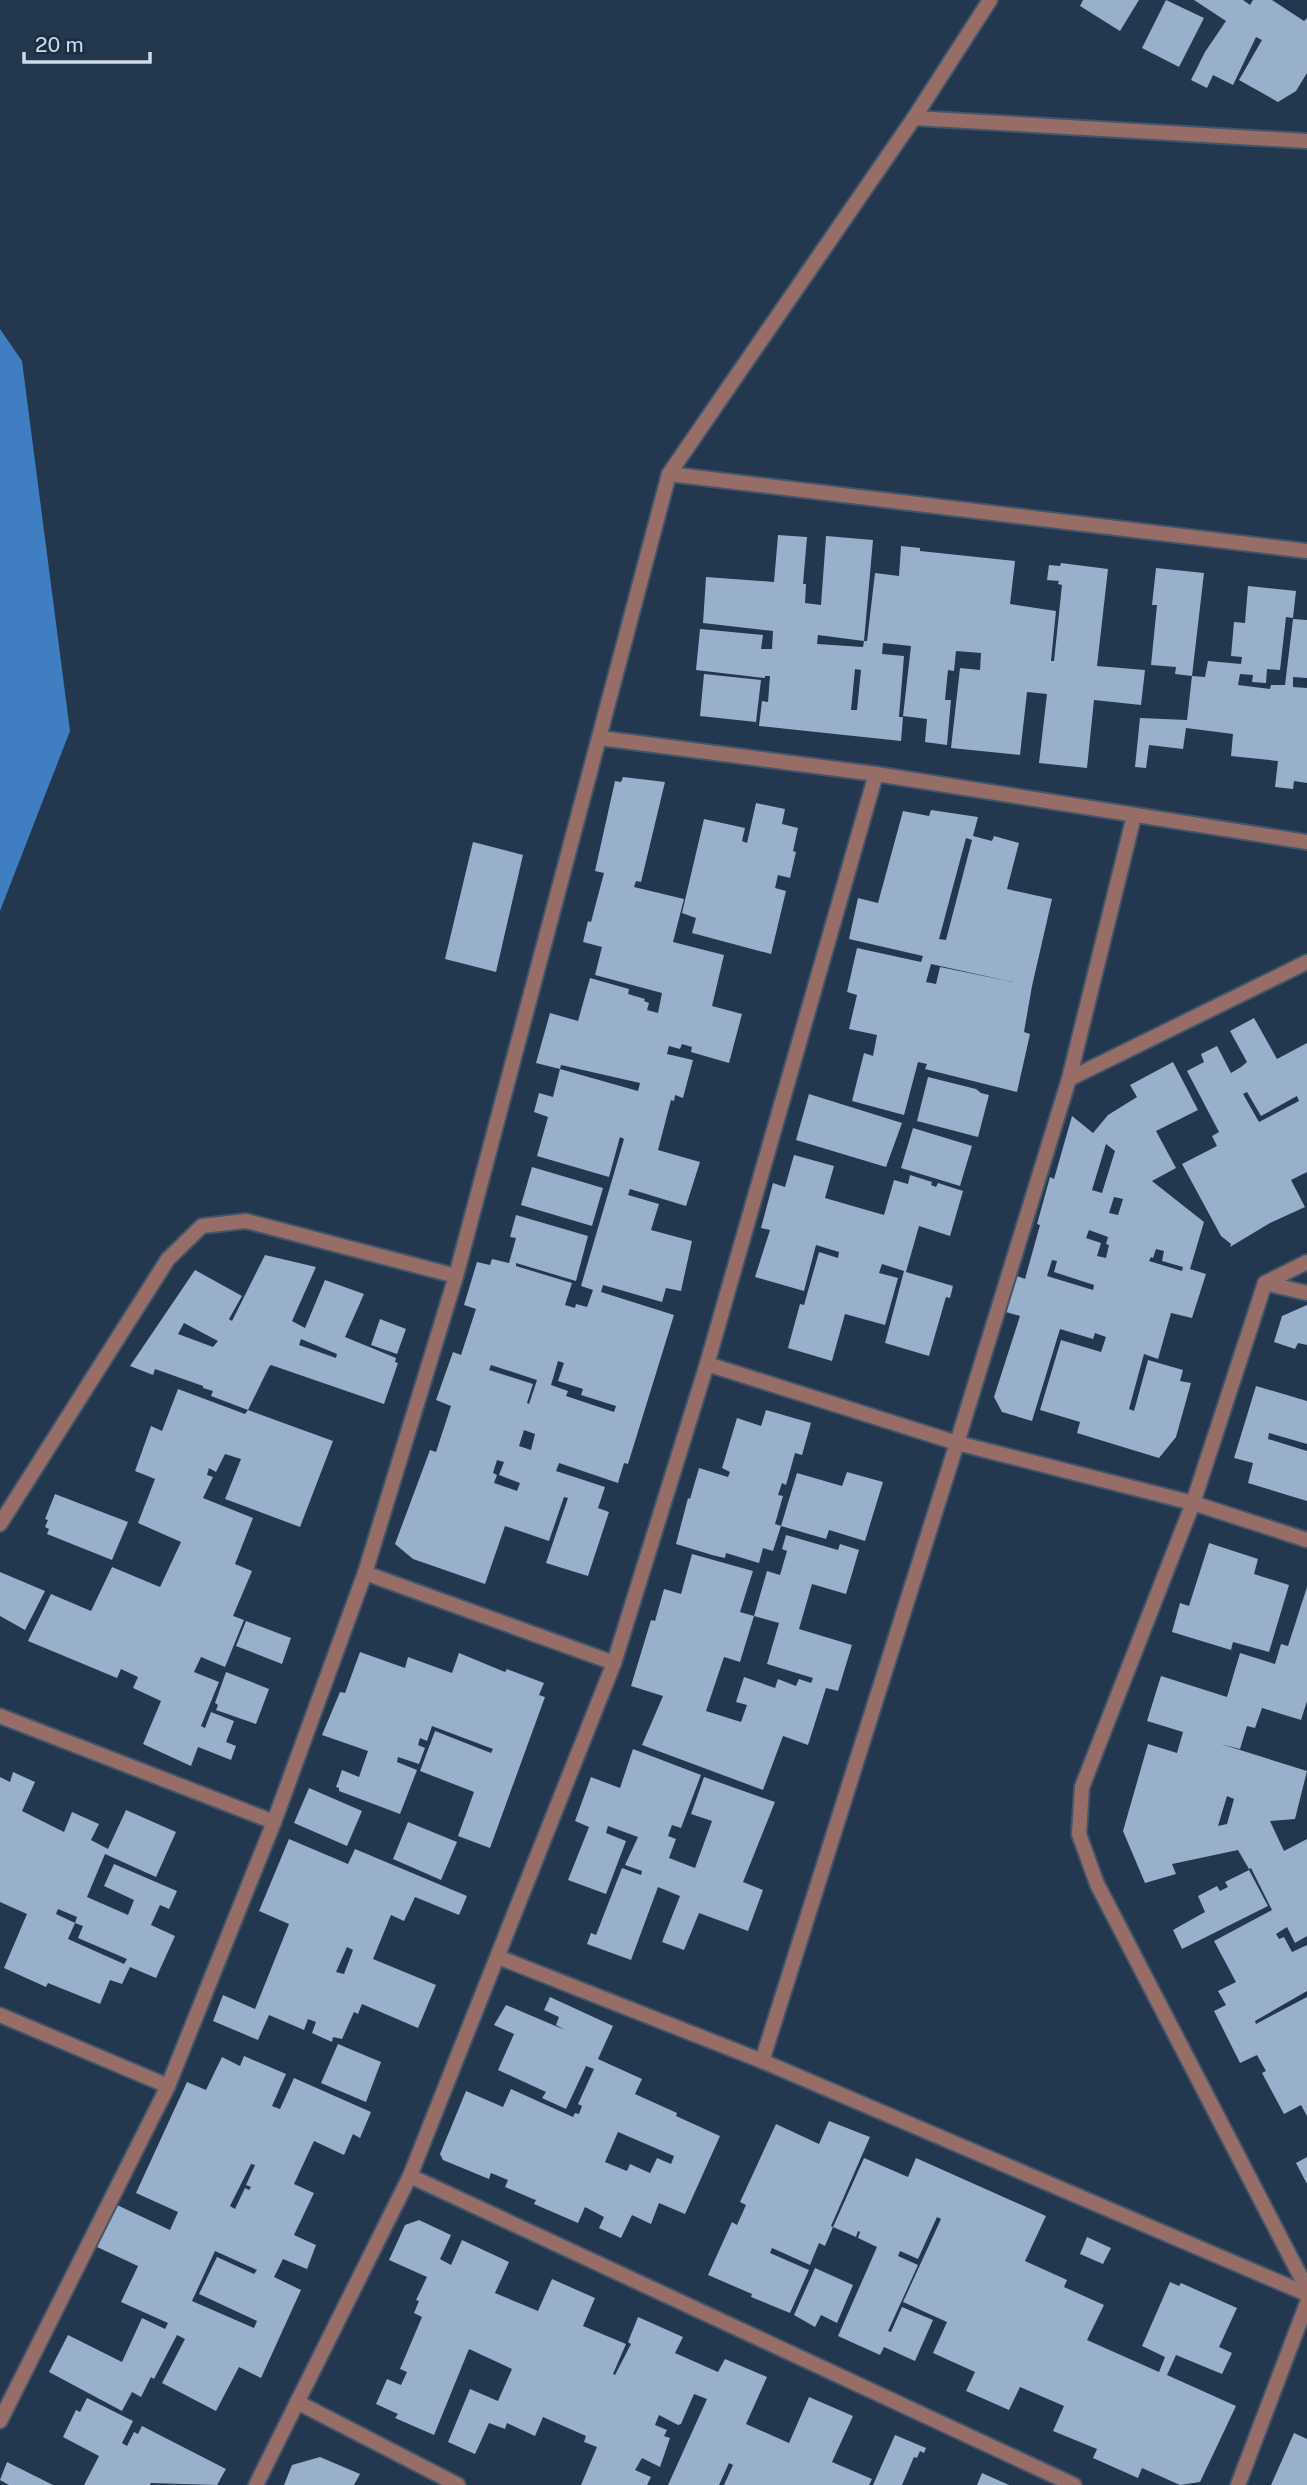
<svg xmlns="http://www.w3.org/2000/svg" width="1307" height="2485" font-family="'Public Sans',sans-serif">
<rect width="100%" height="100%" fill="#23374e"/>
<!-- water -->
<path fill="#3f7ec0" d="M0,329L22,361L70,731L0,911Z"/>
<!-- building -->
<g fill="#98b0cb" fill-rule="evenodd">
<path d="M1083,0H1139L1120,31L1080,6Z"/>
<path d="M1166,0L1204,18L1179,67L1142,48Z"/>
<path d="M1194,0H1243L1250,5L1253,0H1272L1304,21L1307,18V73L1296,91L1278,102L1239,80L1262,40L1256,37L1233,85L1213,75L1207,88L1191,80L1205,52L1226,21Z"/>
<path d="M778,535L807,537L803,584H806L805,603L821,605L826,536L873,540L864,641L818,635L817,644L863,647L864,641H867L875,573L899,576L901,546L920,548V551L1015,561L1010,604L1056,611L1051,661H1054L1062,585L1058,584L1059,581L1047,580L1049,565L1060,566L1061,563L1108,569L1097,666L1145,670L1141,705L1094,700L1087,768L1039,763L1047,694L1027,692L1020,755L951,748L960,668L980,670L981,653L956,651L954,671L948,670L945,700H951L947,745L925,742L927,719L903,716L911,646L883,643L882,654L904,656L899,717H903L901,741L759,726L762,701L768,702L770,676H765V678L696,670L700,629L763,635L761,649H772L773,631L703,623L706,577L774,582ZM855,669L861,670L857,710H851Z"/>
<path d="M1156,568L1204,573L1192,676L1175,674L1176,667L1151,665L1157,605H1152Z"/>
<path d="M1248,586L1296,591L1293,618L1286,617L1280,670L1267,669L1266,683L1252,682L1253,675L1240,674L1238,685L1270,689L1271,685H1285L1293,619L1307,620V678L1293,677V687L1307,688V783L1294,781L1293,789L1275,787L1278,761L1231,756L1233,734L1186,728L1183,749L1149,745L1146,768L1135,767L1140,718L1187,720L1192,676L1205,677L1208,661L1241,664L1242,657L1231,656L1234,622L1245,623Z"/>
<path d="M704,674L761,680L756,722L700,716Z"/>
<path d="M623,777L665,782L641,882L636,881L634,887L684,899L673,942L724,955L712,1006L742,1014L729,1063L691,1052L692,1047L682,1044L680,1049L669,1046L667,1054L693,1060L683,1098L675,1095L674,1101L671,1100L658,1150L700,1162L686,1206L630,1189L628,1195L659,1204L651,1230L692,1241L681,1291L666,1288L662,1302L603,1285L601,1292L674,1315L628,1464L624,1463L618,1483L559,1463L556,1471L605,1487L598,1508L609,1512L588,1576L546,1563L568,1498L564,1497L549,1541L505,1526L485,1584L413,1559L395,1544L430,1450L436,1452L451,1406L436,1400L453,1352L461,1355L476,1309L464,1305L477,1262L490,1265L492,1259L509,1263L516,1238L510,1237L516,1215L588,1236L576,1281L516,1263V1266L572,1283L565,1305L575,1308L576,1304L587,1307L593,1290L581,1286L624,1139L620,1137L609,1177L537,1156L548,1117L534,1112L539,1093L553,1097L560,1069L638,1091L640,1083L561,1065L560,1069L536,1063L550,1013L578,1021L590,978L629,989L628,994L645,999L644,1001L649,1003L647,1010L658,1013L662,993L595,975L602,947L583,942L588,921L591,922L604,873L595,871L615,781L621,782ZM558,1361L564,1363L558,1381L583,1389L581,1395L616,1406L614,1412L566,1396L568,1391L551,1385ZM491,1365L537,1380L529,1404L527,1403L533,1384L489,1370ZM524,1430L535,1434L531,1450L519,1446ZM497,1460L504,1462L499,1475L520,1483L517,1491L494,1483L497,1475L493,1473Z"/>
<path d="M756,803L785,809L782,824L798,828L793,851L796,852L790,878L778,875L775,888L786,891L771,954L692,933L696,918L682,913L704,819L745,828L742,841L747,843Z"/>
<path d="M931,810L978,817L973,836L992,841L994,836L1019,843L1007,889L1052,899L1032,986L1024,1032L1030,1034L1017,1092L925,1069L927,1064L918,1062L904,1115L852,1101L864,1053L873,1056L877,1035L849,1029L857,995L847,992L857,948L921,962L923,956L849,939L858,898L878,903L903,811L929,816ZM966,838L972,840L946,940L939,939ZM931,964L940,966L1013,982L940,967L936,984L926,982Z"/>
<path d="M473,842L523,855L496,972L445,959Z"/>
<path d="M1254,1018L1277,1059L1307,1043V1172L1291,1180L1305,1207L1270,1223L1230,1247L1231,1244L1221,1236L1182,1164L1217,1146L1212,1136L1219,1132L1187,1071L1204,1062L1201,1054L1217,1046L1231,1073L1241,1067L1247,1062L1230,1031ZM1247,1092L1261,1116L1297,1096L1299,1101L1259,1122L1243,1094Z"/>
<path d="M1173,1062L1198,1110L1156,1131L1176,1168L1152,1181L1204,1222L1190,1269L1206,1274L1192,1318L1171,1313L1158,1359L1144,1354L1129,1409L1134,1411L1148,1360L1183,1370L1180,1381L1191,1383L1176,1437L1159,1458L1077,1433L1080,1422L1040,1410L1061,1340L1101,1352L1106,1337L1095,1333L1093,1339L1060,1329L1032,1421L1002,1412L994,1397L1020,1316L1006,1312L1017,1276L1025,1279L1040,1225L1037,1224L1050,1177L1054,1179L1072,1116L1093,1133L1108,1115L1137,1097L1130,1085ZM1106,1144L1115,1151L1102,1193L1092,1190ZM1114,1197L1123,1199L1118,1215L1109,1213ZM1089,1230L1108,1237L1106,1244L1109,1245L1106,1258L1097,1256L1101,1243L1086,1238ZM1156,1249L1164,1251L1162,1261L1183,1267L1182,1271L1149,1261L1151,1257L1153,1258ZM1052,1260L1057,1261L1054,1272L1094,1285L1093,1290L1047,1276Z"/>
<path d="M928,1077L976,1089L981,1093L989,1095L978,1137L917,1121Z"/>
<path d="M809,1094L902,1123L886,1167L796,1140Z"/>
<path d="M913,1128L972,1146L960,1186L901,1168Z"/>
<path d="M794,1155L834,1166L825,1198L884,1215L894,1180L908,1184L910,1175L932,1182L931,1185L936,1187L938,1183L963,1191L950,1236L919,1226L906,1272L953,1286L950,1298L946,1297L929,1356L885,1343L904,1271L882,1264L879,1273L898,1278L885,1325L845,1314L832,1361L788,1348L800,1304L804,1305L819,1252L838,1258L839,1252L816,1245L804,1291L755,1277L770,1230L761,1228L773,1183L785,1187Z"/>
<path d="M532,1167L603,1188L592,1226L521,1205Z"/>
<path d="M265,1255L316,1267L292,1321L305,1328L325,1280L364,1294L345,1337L396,1358L395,1362L398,1363L384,1404L271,1365L269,1367L248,1410L333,1441L300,1527L225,1499L241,1459L225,1454L216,1472L209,1468L207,1475L213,1477L203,1498L253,1518L235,1564L252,1571L233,1616L244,1620L225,1667L201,1657L194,1672L219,1682L201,1726L205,1728L211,1712L234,1721L226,1742L236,1746L231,1760L198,1747L191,1766L143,1744L161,1701L133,1688L138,1677L121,1669L117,1678L28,1641L51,1594L91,1611L112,1567L160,1587L181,1542L138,1523L155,1479L135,1471L151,1426L162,1431L178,1389L245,1414L248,1410L211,1396L213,1391L203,1388V1386L155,1369L153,1375L130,1366L195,1270L242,1296L229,1319L232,1321ZM184,1323L218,1341L213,1347L178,1334ZM301,1339L337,1354L336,1358L299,1345Z"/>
<path d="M1307,1305V1345L1298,1343L1295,1349L1274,1342L1282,1316Z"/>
<path d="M380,1319L406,1329L397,1354L371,1345Z"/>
<path d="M1256,1386L1307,1401V1444L1269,1433L1268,1439L1307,1451V1501L1248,1483L1253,1463L1234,1458Z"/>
<path d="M766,1410L811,1423L802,1455L795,1453L786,1485L782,1483L778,1495L783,1496L775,1524L781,1526L773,1551L763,1548L759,1563L726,1553L725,1558L712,1555L676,1544L688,1498L690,1499L699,1468L728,1477L730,1472L722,1468L737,1418L761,1426Z"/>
<path d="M847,1472L883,1482L865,1541L829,1530L826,1539L781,1526L797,1473L842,1486Z"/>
<path d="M55,1494L128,1522L112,1560L47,1534L49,1529L45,1527L48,1520L45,1519Z"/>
<path d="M786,1535L838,1550L840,1544L859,1550L846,1594L812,1584L799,1629L852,1645L838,1691L826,1688L808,1745L783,1736L763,1790L642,1745L663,1696L631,1686L651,1620L655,1621L664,1589L681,1594L692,1554L753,1571L740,1612L754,1616L740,1662L724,1657L706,1711L741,1722L747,1705L736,1702L744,1677L775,1688L778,1679L796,1686L799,1679L811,1683L813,1678L767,1664L779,1623L754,1616L767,1571L780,1575L787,1551L782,1549Z"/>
<path d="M1209,1543L1258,1559L1254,1574L1289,1585L1269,1652L1233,1642L1231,1650L1172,1632L1180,1603L1189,1606Z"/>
<path d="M0,1572L45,1591L25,1630L0,1616Z"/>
<path d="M1307,1587V1701L1301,1720L1262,1708L1255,1728L1247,1726L1240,1749L1221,1744L1307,1771L1295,1819L1270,1821L1284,1851L1307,1839V1936L1295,1943L1287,1927L1276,1934L1279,1939L1284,1937L1292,1952L1307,1945V1991L1255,2021L1256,2024L1307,1997V2116L1301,2105L1284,2114L1262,2073L1266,2071L1257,2055L1240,2063L1214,2011L1226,2005L1218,1991L1236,1982L1214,1941L1272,1910L1251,1868L1249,1869L1238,1850L1172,1864L1176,1874L1145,1883L1123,1831L1148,1744L1177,1753L1183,1732L1147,1721L1161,1676L1227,1697L1240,1653L1275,1664L1281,1644L1288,1646ZM1227,1796L1234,1799L1227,1824L1218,1826Z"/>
<path d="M246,1621L291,1638L282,1664L236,1646Z"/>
<path d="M360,1652L405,1668L408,1657L452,1673L459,1653L505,1672L507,1669L544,1683L539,1695L545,1697L490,1848L458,1836L474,1792L420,1771L435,1731L491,1753L493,1749L432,1726L427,1741L420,1738L418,1745L425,1748L419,1764L398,1757L397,1762L417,1770L400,1814L339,1791V1788L336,1787L342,1770L359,1777L368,1751L322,1735L340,1692L345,1693Z"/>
<path d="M226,1672L269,1689L256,1724L216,1710L218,1705L215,1703Z"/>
<path d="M633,1749L701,1775L681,1828L672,1825L668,1836L676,1839L669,1858L695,1868L712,1821L691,1814L704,1777L775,1802L743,1882L763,1890L748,1931L699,1913L684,1950L662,1942L680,1896L658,1887L631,1960L587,1944L591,1933L596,1935L622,1868L641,1875L642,1871L625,1865L638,1837L608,1826L606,1833L626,1841L606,1894L568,1880L589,1827L575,1821L591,1777L620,1788Z"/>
<path d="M13,1772L35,1782L22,1811L64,1832L72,1812L99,1824L91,1840L108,1849L126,1810L176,1832L156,1877L105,1854L87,1897L128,1915L134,1900L104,1886L114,1864L177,1891L169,1909L160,1905L151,1925L175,1936L156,1978L130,1967L122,1984L110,1980L100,2004L48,1983L46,1987L4,1968L27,1914L0,1902V1777L10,1782ZM58,1909L77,1917L75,1923L83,1926L78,1938L127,1959L124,1964L68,1939L75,1923L56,1914Z"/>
<path d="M309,1788L362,1811L347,1846L294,1823Z"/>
<path d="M408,1822L457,1842L441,1880L393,1859Z"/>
<path d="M289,1839L348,1864L355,1849L467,1896L459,1915L415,1897L404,1921L391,1915L373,1959L436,1985L418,2028L362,2004L358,2014L354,2012L342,2039L333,2037L332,2042L312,2033L316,2022L308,2019L304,2030L269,2015L258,2040L213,2021L223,1995L255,2009L289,1924L259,1911ZM347,1947L353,1950L344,1974L336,1972Z"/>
<path d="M1249,1870L1268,1906L1182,1949L1173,1930L1205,1912L1198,1896L1217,1886L1220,1891L1228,1887L1225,1882Z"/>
<path d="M550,1997L613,2026L598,2059L642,2079L635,2094L677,2113L676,2116L720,2136L685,2214L659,2203L651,2224L632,2215L621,2238L599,2228L604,2217L585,2207L578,2223L534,2204L536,2200L533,2199L505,2187L508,2180L491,2173L489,2179L443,2160L440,2154L466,2091L503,2107L511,2089L573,2117L575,2113L579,2114L582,2106L578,2104L594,2069L586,2066L566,2109L542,2098L546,2092L498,2070L514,2034L494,2025L506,2005L565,2030L556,2025L559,2017L544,2010ZM618,2132L674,2156L671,2164L657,2158L650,2173L630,2164L627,2171L605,2162Z"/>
<path d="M338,2044L381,2062L366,2102L321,2083Z"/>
<path d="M244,2056L286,2074L272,2106L280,2109L294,2078L371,2112L360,2138L353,2134L344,2155L314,2141L294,2184L314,2193L294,2235L316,2245L307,2269L283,2259L274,2277L301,2290L261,2378L239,2367L216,2411L162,2383L185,2339L177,2335L154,2379L151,2377L141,2397L132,2392L122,2411L49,2372L68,2335L122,2362L142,2318L165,2329L168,2323L121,2302L138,2266L97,2247L117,2205L170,2230L178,2212L136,2193L187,2082L206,2090L222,2057L240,2066ZM251,2164L255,2165L246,2185L251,2187L249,2190L245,2188L235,2209L230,2206ZM215,2251L257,2270L254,2274L217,2257L199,2294L257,2321L254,2328L192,2301Z"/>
<path d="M829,2121L870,2137L831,2226L833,2227L825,2246L819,2243L810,2265L772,2248L770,2253L809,2270L790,2313L751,2297L752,2294L708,2275L732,2222L737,2225L746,2205L740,2202L776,2124L819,2144Z"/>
<path d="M1307,2157V2184L1296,2163Z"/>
<path d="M864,2158L908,2177L916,2158L1046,2216L1025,2261L1067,2280L1064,2287L1104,2305L1087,2340L1159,2372L1165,2357L1142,2346L1170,2282L1179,2286L1181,2283L1237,2308L1219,2347L1232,2353L1222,2374L1176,2355L1167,2375L1236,2406L1200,2482L1180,2485L1142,2468L1138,2478L1093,2458L1097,2449L1053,2431L1064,2406L1020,2387L1009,2410L966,2391L975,2372L933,2353L947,2322L903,2302L941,2219L937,2217L918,2259L900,2251L898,2256L918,2265L888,2331L891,2332L902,2307L933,2320L915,2361L884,2347L880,2355L838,2336L877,2247L858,2238L860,2232L858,2231L856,2237L833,2227Z"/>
<path d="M419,2220L451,2235L440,2259L451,2265L462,2240L509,2262L495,2293L538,2311L552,2279L595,2298L583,2326L626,2344L613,2374L615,2375L631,2344L628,2342L638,2317L683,2337L675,2353L718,2372L725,2359L767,2377L746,2424L789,2443L809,2397L853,2416L832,2462L872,2479L869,2485H724L733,2465L729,2463L719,2485H668L707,2399L694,2394L681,2424L678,2425L659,2415L655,2425L667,2430L664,2436L670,2438L660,2467L642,2458L635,2470L651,2477L647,2485H581L597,2447L584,2442L586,2436L543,2417L535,2436L507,2423L505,2429L489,2423L475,2454L448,2442L470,2389L498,2401L512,2369L469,2349L434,2435L395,2418L398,2414L376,2404L387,2379L401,2385L407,2372L400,2369L422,2317L414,2313L419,2301L416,2300L427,2277L389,2260L405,2225Z"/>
<path d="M1087,2237L1111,2248L1103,2264L1080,2254Z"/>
<path d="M815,2268L853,2285L837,2323L821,2315L815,2327L794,2315Z"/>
<path d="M87,2398L133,2421L122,2443L127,2446L134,2432L138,2434L142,2426L226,2469L217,2485L151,2483L150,2485H84L99,2456L63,2437L76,2410L80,2412Z"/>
<path d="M1294,2433L1307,2439V2485H1271Z"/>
<path d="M895,2435L926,2448L924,2453L920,2451L917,2458L914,2457L902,2485H873Z"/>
<path d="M320,2457L360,2474L354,2485H284L292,2465Z"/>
<path d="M7,2462L53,2485H9L0,2480Z"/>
<path d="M982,2473L1009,2485H977Z"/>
</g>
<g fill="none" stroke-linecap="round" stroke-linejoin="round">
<!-- street casing -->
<g stroke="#42556a" stroke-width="18">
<g id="street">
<path d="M914,118L1307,141"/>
<path d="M669,474L1307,551"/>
<path d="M600,738L876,774L1307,842"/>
<path d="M1069,1079L1307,962"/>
<path d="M1265,1283L1307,1262"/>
<path d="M1307,1293L1265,1283L1193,1503L1082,1787L1079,1834L1097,1884L1307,2289"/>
<path d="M707,1364L957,1443L1193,1503L1307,1540"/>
<path d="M0,1524L168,1259L202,1226L246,1221L456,1276"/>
<path d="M365,1573L614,1663"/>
<path d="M0,1716L274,1822"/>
<path d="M498,1957L762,2061L1307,2294"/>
<path d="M0,2015L168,2086"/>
<path d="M762,2061L957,1443L1069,1079L1134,816"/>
<path d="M410,2176L1074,2485"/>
<path d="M297,2402L458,2485"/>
<path d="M0,2421L168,2086L274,1822L365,1573L456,1276L669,474L914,118L990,0"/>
<path d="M256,2485L410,2176L614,1663L707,1364L876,774"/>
<path d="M1238,2485L1307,2303"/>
</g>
</g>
<!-- street -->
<use href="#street" stroke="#976d67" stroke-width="14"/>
</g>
<!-- scale -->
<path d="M24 52v10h126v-10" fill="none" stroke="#cedbe9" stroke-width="3.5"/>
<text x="35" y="52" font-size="21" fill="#cedbe9" stroke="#192d43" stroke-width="5" paint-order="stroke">20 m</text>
</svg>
